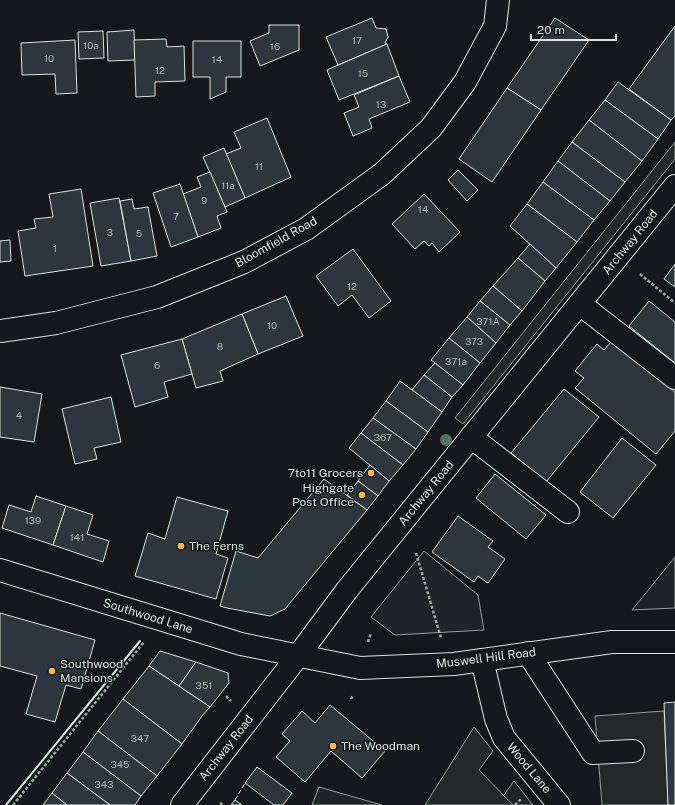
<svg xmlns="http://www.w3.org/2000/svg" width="675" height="805" font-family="'Public Sans',sans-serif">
<rect width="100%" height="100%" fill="#14181c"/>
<!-- green -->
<g fill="#202428" stroke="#939e99">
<path d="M424,551L478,595L484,630L395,635L371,617Z"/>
<path d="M675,557V608L632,610Z"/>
<path d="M514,781L533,805H497Z"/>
<path d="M319,787L382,805H312Z"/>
</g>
<!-- parking -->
<g fill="#24282b" stroke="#939e99">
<path d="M675,142V159L463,424L455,418Z"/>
<path d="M664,711L668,805H602L595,716Z"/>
<path d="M474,727L493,751L479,770L513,805H425Z"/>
</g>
<!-- building -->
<g fill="#2c363c" stroke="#d8e6dc">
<path d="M372,18L376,28L386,29L388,37L385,43L387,44L338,65L326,37Z"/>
<path d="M555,18L589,40L541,110L507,88Z"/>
<path d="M269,25H299V50L260,66L250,41L269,33Z"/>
<path d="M675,26V116L671,120L629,89Z"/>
<path d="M134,30L135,60L108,61L107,32Z"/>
<path d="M103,31L104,58L79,59L78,32Z"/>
<path d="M166,39L167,47L184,46L185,81L155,82V96L136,97L134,40Z"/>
<path d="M75,40L77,93L56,94L55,74L22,75L21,43Z"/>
<path d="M193,41H241V77H226V92L210,99V77H193Z"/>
<path d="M387,44L399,76L339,100L327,70Z"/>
<path d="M399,76L410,102L369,119L372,128L353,136L344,113L359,107L354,95Z"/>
<path d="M618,82L671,120L658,139L605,100Z"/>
<path d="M507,88L541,110L492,182L459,159Z"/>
<path d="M605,100L658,139L642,161L589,120Z"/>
<path d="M267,118L291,177L245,198L226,154L241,148L234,132Z"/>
<path d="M589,120L642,161L625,182L572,142Z"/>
<path d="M572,142L625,182L610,201L558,161Z"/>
<path d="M224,148L245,198L225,207L203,157Z"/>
<path d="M558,161L610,201L594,220L543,182Z"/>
<path d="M458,170L478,190L467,201L448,180Z"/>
<path d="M210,172L227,212L217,216L221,228L198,237L183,194L201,187L197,177Z"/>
<path d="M543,182L594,220L577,242L527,204Z"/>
<path d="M180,184L198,237L171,247L153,193Z"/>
<path d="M81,189L93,266L25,276L18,231L36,228L34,219L53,217L49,194Z"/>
<path d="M424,194L460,232L439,252L432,243L429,246L424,241L415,249L392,224Z"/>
<path d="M119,198L131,261L101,266L90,203Z"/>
<path d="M132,199L134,209L148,207L157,256L131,261L120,201Z"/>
<path d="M527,204L577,242L556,268L510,226Z"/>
<path d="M10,240L11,261L0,262V241Z"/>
<path d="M530,244L556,268L545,281L518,258Z"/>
<path d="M353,249L391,301L369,318L352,295L338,306L316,276Z"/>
<path d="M518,258L545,281L522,311L493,286Z"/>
<path d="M675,264V287L664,279Z"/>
<path d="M493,286L522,311L510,325L480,301Z"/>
<path d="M286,296L303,336L258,354L242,314Z"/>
<path d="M480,301L510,325L496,343L467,317Z"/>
<path d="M649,301L675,322V363L629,326Z"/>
<path d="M242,314L258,354L220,371L223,381L196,388L182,339Z"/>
<path d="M467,317L496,343L480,363L449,338Z"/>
<path d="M449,338L480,363L463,385L431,360Z"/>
<path d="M182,339L192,374L164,382L168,397L135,407L121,355Z"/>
<path d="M612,341L675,392V431L656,454L575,388L584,378L575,371L597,344L604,350Z"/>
<path d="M435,363L463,385L452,397L424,375Z"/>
<path d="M424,375L452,397L442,412L412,390Z"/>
<path d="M400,381L442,412L428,432L386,401Z"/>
<path d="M0,387L42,394L34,442L0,437Z"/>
<path d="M564,389L599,417L546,482L511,453Z"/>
<path d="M111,397L121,442L94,448L97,459L75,464L62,409Z"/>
<path d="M386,401L428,432L416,449L373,418Z"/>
<path d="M373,418L416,449L403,465L361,433Z"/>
<path d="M361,433L403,465L389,481L349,448Z"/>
<path d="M622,438L656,465L613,518L580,492Z"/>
<path d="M370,465L389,481L378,496L358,481Z"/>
<path d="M495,474L546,515L526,539L476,498Z"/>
<path d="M324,479L367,510L285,609L270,616L227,608L220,606L236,551L258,558Z"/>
<path d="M358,481L378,496L367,510L347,495Z"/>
<path d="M36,496L66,506L53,545L2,528L9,505L31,512Z"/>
<path d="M177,497L228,511L216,554L228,558L216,599L135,576L148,533L165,539Z"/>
<path d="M66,506L93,515L87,534L109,541L103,562L53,545Z"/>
<path d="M458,516L493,541L488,547L505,559L488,583L478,576L474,582L432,552Z"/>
<path d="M0,613L95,640L81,689L66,685L55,722L26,714L37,676L0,666Z"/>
<path d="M160,651L196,662L179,686L149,666Z"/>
<path d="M196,662L228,673L229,683L210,707L179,686Z"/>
<path d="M149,666L210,707L202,716L182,744L123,699Z"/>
<path d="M123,699L182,744L157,776L98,731Z"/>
<path d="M675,702V805H668L664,703Z"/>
<path d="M330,705L385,751L362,778L331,751L305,782L276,757L290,741L282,734L302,711L315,723Z"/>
<path d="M98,731L157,776L141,796L83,752Z"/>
<path d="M83,752L141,796L135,805H110L67,773Z"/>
<path d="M257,767L292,793L283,805H274L245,783Z"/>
<path d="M67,773L110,805H67L52,793Z"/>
<path d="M52,793L67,805H43Z"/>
<path d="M235,800L242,805H231Z"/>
</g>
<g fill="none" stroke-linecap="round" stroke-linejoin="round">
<!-- minor casing -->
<g stroke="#d8e6dc" stroke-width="24">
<g id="minor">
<path d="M580,304L675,378"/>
<path d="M0,331L56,323L157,297L244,262L306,229L382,174L431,128L465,82L495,26L498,0"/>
<path d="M471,437L568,512"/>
<path d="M528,653L593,753L633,751"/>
<path d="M482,660L496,719L504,738L559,805"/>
</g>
</g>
<!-- major casing -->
<g stroke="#d8e6dc" stroke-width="24">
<path id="major" d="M0,570L241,644L360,668L454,664L612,642H675"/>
</g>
<!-- highway casing -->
<g stroke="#d8e6dc" stroke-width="24">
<path id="highway" d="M182,805L298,656L347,590L675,186"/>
</g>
<!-- path -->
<g stroke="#9da8a2" stroke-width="2.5" stroke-dasharray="3 2" stroke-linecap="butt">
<path d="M640,274L675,303"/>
<path d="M416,553L441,638"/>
<path d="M368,642L371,633"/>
<path d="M226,696L231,701"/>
<path d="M351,699L353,695"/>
<path d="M220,803L223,805"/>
<path d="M13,805L144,642"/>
<path d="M515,805L521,799"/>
</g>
<!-- minor -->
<use href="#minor" stroke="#14181c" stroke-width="22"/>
<!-- major -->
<use href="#major" stroke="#14181c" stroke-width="22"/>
<!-- highway -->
<use href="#highway" stroke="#14181c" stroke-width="22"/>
<!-- fence -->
<path stroke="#d8e6dc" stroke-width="1" stroke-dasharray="5 2" stroke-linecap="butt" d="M235,800L245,783"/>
<!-- wall -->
<path stroke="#d8e6dc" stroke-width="2" d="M6,805L140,641"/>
</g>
<!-- trees -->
<circle fill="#55745f" cx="446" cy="440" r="6"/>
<!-- markers -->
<g fill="#ffb74d" stroke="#14181c" stroke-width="1.5">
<circle cx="371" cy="473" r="4"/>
<circle cx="362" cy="495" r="4"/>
<circle cx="181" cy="546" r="4"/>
<circle cx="52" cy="671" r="4"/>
<circle cx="333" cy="746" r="4"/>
</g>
<g text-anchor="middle" stroke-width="3" stroke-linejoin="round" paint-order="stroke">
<!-- number labels -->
<g font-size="10" fill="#adbab4">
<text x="357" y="44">17</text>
<text x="91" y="49">10a</text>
<text x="275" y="50">16</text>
<text x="49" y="62">10</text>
<text x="217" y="63">14</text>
<text x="160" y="74">12</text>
<text x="363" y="77">15</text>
<text x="381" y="108">13</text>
<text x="259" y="170">11</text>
<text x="228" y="189">11a</text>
<text x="204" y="204">9</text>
<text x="423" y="213">14</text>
<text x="176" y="220">7</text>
<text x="110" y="236">3</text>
<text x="139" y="237">5</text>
<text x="55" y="252">1</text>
<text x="352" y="290">12</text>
<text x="488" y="325">371A</text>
<text x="272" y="329">10</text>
<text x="474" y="345">373</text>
<text x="220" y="350">8</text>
<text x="456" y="365">371a</text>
<text x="157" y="369">6</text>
<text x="19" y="419">4</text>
<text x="383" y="441">367</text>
<text x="33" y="524">139</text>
<text x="77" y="541">141</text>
<text x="204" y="689">351</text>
<text x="140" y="742">347</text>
<text x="120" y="768">345</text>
<text x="104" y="788">343</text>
</g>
<!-- street labels -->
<g font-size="12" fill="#d8e6dc" stroke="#14181c">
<text transform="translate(276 242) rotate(-29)" y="4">Bloomfield Road</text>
<text transform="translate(630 242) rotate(-51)" y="4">Archway Road</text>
<text transform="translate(426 493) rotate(-51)" y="4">Archway Road</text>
<text transform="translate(148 616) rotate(17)" y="4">Southwood Lane</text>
<text transform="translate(486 658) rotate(-7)" y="4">Muswell Hill Road</text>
<text transform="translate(226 748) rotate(-52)" y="4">Archway Road</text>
<text transform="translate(529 768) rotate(50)" y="4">Wood Lane</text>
</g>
<!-- poi labels -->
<g font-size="12" fill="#d8e6dc" stroke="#14181c" text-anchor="start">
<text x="363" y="477" text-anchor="end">7to11 Grocers</text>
<text x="354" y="492" text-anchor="end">Highgate<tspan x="354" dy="14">Post Office</tspan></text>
<text x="189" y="550">The Ferns</text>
<text x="60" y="668">Southwood<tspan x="60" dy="14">Mansions</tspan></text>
<text x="341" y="750">The Woodman</text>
</g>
</g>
<!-- scale -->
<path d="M531 34v6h85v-6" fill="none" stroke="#d8e6dc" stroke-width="2"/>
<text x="537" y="34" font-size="12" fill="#d8e6dc" stroke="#14181c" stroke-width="3" paint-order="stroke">20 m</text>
</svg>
